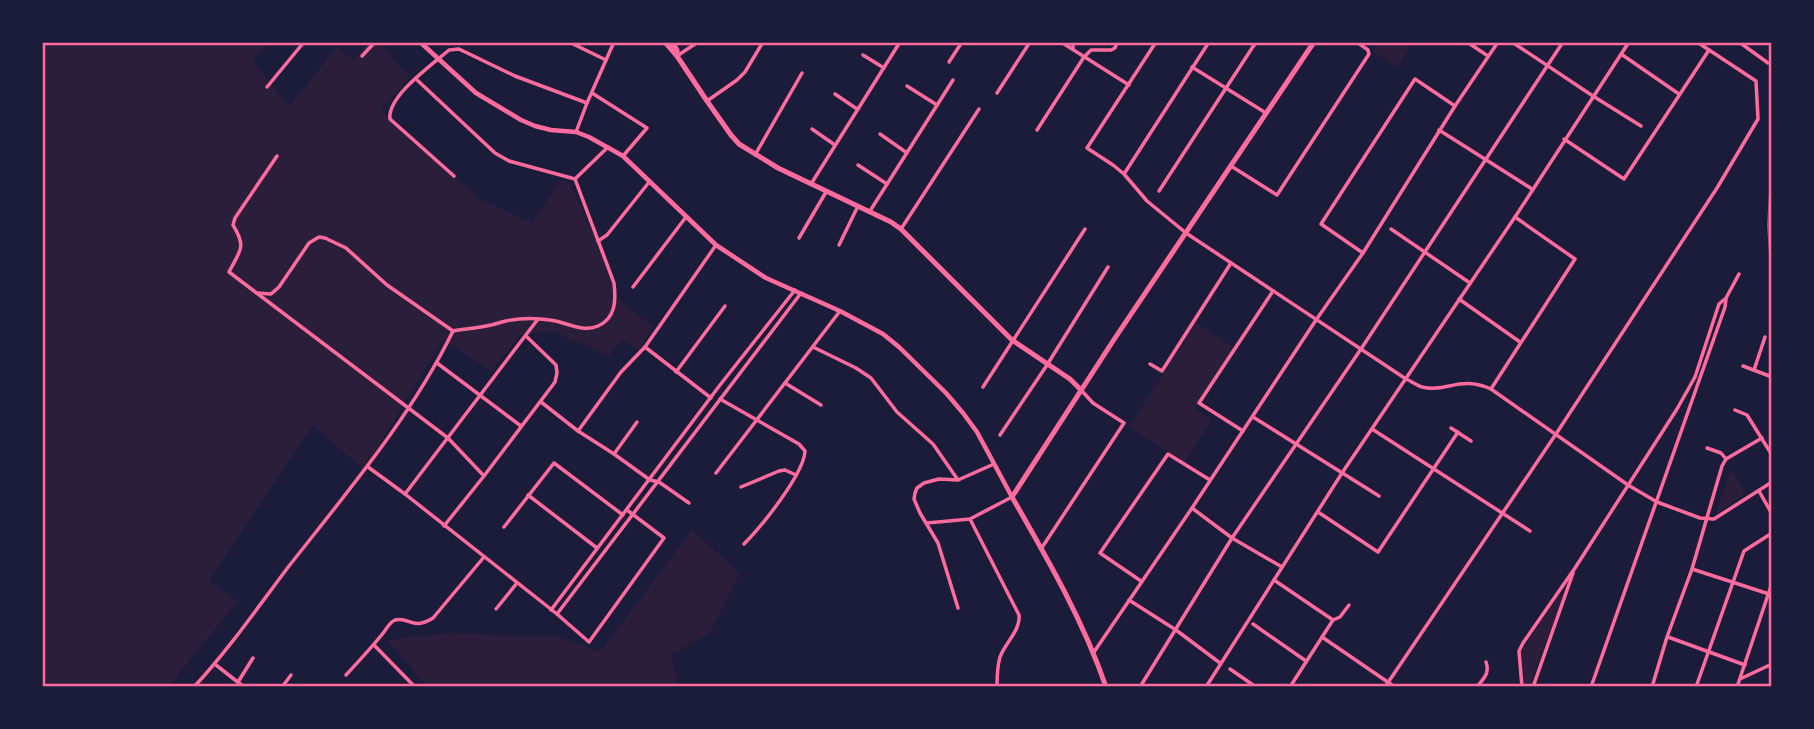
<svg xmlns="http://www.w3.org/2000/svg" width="1814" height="729" font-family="Figtree,sans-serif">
<rect width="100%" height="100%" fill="#1b1b3a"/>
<!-- green -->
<g fill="#2a1e3b">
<path d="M42,42H269L253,61L289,106L337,47L354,60L369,42H379L410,78L380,110L480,199L532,223L560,181L568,180L595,237L618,299L652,326L640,351L622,339L609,356L552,331L521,335L491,371L443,339L364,470L313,425L209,581L238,601L168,687H42Z"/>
<path d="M1379,42H1414L1397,67L1373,51Z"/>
<path d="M1196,323L1235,348L1195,409L1212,420L1185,462L1129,427Z"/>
<path d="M1732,470L1746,493L1715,515Z"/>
<path d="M692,530L740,573L709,634L671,654L679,687H427L387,640L447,633L559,637L600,652Z"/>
<path d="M1559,595L1563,596L1530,687H1523L1522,651Z"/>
</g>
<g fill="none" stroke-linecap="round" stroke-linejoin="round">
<!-- minor -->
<g stroke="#ff6b9d" stroke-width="3.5">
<path d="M569,42L606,60"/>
<path d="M1061,42L1129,85"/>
<path d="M1073,42V49"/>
<path d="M1156,42L1087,148L1113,165L1124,174L1147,201L1186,233L1406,379C1411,381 1416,385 1422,387C1446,393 1460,375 1491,389L1628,485L1657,502L1700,518L1714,519L1772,482"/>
<path d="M1467,42L1488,56"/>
<path d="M1512,42L1593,96L1641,126"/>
<path d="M1739,42L1768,63"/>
<path d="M1621,54L1679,94"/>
<path d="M863,55L884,68"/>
<path d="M362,56L375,42"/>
<path d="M677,56L698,42"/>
<path d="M949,62L962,42"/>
<path d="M1192,67L1266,113"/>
<path d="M416,79L495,153L509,161L575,179"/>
<path d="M907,86L937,105"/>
<path d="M267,87L304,42"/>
<path d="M592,93L647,128L623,156"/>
<path d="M997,93L1030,42"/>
<path d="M835,94L857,109"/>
<path d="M707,101L737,80L745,72L763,42"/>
<path d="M812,129L835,145"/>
<path d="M1037,130L1084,57L1091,50H1111L1115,48L1117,42"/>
<path d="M1439,130L1532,189"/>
<path d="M576,132L587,103L614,42"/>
<path d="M880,134L907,153"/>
<path d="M1564,139L1624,179L1709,50"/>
<path d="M755,155L802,73"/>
<path d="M277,156L235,218L233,225C247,248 240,250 229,272L448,438L484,476"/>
<path d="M858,165L887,184"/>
<path d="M1231,166L1277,195L1369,54L1368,50L1357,42"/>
<path d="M1124,174L1209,42"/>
<path d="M454,176L390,119C387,96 433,64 449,50L459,49L515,76L587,103"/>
<path d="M575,179L608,147"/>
<path d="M811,184L900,42"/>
<path d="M1159,191L1256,42"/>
<path d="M870,211L953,80"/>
<path d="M901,229L979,109"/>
<path d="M1391,229L1470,283"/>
<path d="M799,238L826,192"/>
<path d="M598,241L607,235L650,181"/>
<path d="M839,245L858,206"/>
<path d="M1363,253L1321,224L1415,79L1455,106"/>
<path d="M633,287L686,217"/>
<path d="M257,293L271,294L279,287L309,243L319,237L325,238L346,248L387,285L453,331"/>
<path d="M1459,299L1520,342"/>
<path d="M453,331C465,329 478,328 491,325C496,324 501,322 506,321C520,318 537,318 550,320C566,322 583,333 598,326C616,318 616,300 614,283L575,179"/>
<path d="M645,347L711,398"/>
<path d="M813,347L856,368L871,378L897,412L933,444L958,480"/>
<path d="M437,363L521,426"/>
<path d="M1150,364L1162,371L1231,263"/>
<path d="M1743,366L1772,377"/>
<path d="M1754,370L1765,337"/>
<path d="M676,372L725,306"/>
<path d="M785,383L821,405"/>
<path d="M983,387L1085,229"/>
<path d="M1491,389L1575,259L1515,217"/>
<path d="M720,399L799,444L805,451C804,474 761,527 744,544"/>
<path d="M541,402L578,431L614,454L650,480L659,482L689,503"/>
<path d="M1735,410L1747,415L1772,455"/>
<path d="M1253,417L1379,496"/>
<path d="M1451,428L1471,441"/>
<path d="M1372,429L1530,531"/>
<path d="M578,431L621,372L645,347L716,245"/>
<path d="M1243,431L1199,403L1273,291"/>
<path d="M1000,435L1047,365L1108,267"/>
<path d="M1707,448L1721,453L1726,459"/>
<path d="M614,454L637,422"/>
<path d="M368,467L405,494L557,614L589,642L664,538L627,510"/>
<path d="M716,473L840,311"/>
<path d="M741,487L779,471L785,470L796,475"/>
<path d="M1759,491L1772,514"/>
<path d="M405,494L538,319"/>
<path d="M528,495L597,548"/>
<path d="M1192,508L1232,538L1282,567"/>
<path d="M1318,512L1378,552L1458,432"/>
<path d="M970,519L1019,615C1021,630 1005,643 1000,657C997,667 997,677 997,687"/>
<path d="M927,523L970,519L1012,497"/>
<path d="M444,526L484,476L555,382L557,373L556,365L526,336"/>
<path d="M504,527L554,463L623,515"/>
<path d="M1041,549L1124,423L1093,403L1081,390"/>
<path d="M1692,569L1769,594"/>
<path d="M1274,580L1333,620"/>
<path d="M1141,581L1100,553L1168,454L1210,480"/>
<path d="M1129,600L1176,630L1220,663"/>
<path d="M958,608L938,543L920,513L914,499L915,493L917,488L924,483L939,479L958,480L994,464"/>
<path d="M496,609L517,583"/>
<path d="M551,610L720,385L795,290"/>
<path d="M557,614L801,293"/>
<path d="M1333,620L1340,617L1349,605"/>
<path d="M1253,624L1306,661"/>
<path d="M1322,637L1395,687"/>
<path d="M1668,637L1745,665"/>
<path d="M374,645L415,687"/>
<path d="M1094,652L1192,508L1316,320L1363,253L1455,106L1498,42"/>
<path d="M216,665L244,687"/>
<path d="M1230,669L1256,687"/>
<path d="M346,675C359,661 372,647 384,632C387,628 390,622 395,620C409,616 412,631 433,618L484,557"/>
<path d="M1740,679L1772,664"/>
<path d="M238,682L253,658"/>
<path d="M194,687C229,649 258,607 289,566C348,491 411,417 453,331"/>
<path d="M282,687L291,675"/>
<path d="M1140,687L1232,538L1361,349L1563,42"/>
<path d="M1206,687L1342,473L1515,217L1629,42"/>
<path d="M1290,687L1333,620"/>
<path d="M1385,687L1556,434L1717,188L1758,119L1756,81L1697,42"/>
<path d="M1477,687C1484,678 1490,673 1486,662"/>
<path d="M1522,687L1519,651L1523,643L1575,568L1677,409L1695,377L1719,304L1726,298L1739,274"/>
<path d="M1533,687L1573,573"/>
<path d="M1591,687L1725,307L1726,299"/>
<path d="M1652,687L1667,637L1692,569L1722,466L1726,459L1762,438"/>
<path d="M1696,687L1744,551L1772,533"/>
<path d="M1737,687L1772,583"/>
</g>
<!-- tertiary -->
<path stroke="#ff6b9d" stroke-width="4.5" d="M420,42L476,93L521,120L535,126L551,130L576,132L589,137L623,156L716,245L766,278L840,311L883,334L899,347L946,393L963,413L977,432L1012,497"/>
<!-- secondary -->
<g stroke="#ff6b9d" stroke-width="5">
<path d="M665,42L677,56L707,101L731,135L739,144L778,168L891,222L901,229L1012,340L1070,379L1081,390"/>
<path d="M672,42L677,50V56"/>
<path d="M1106,687C1083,620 1047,558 1012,497L1113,341L1314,42"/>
</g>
<!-- rail -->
<path stroke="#a44b75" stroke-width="2" d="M1772,160L1768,225L1772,282"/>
</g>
<!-- border -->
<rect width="1814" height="729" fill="none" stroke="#1b1b3a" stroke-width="88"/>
<rect x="44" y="44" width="1726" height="641" fill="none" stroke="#ff6b9d" stroke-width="2.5"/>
</svg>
